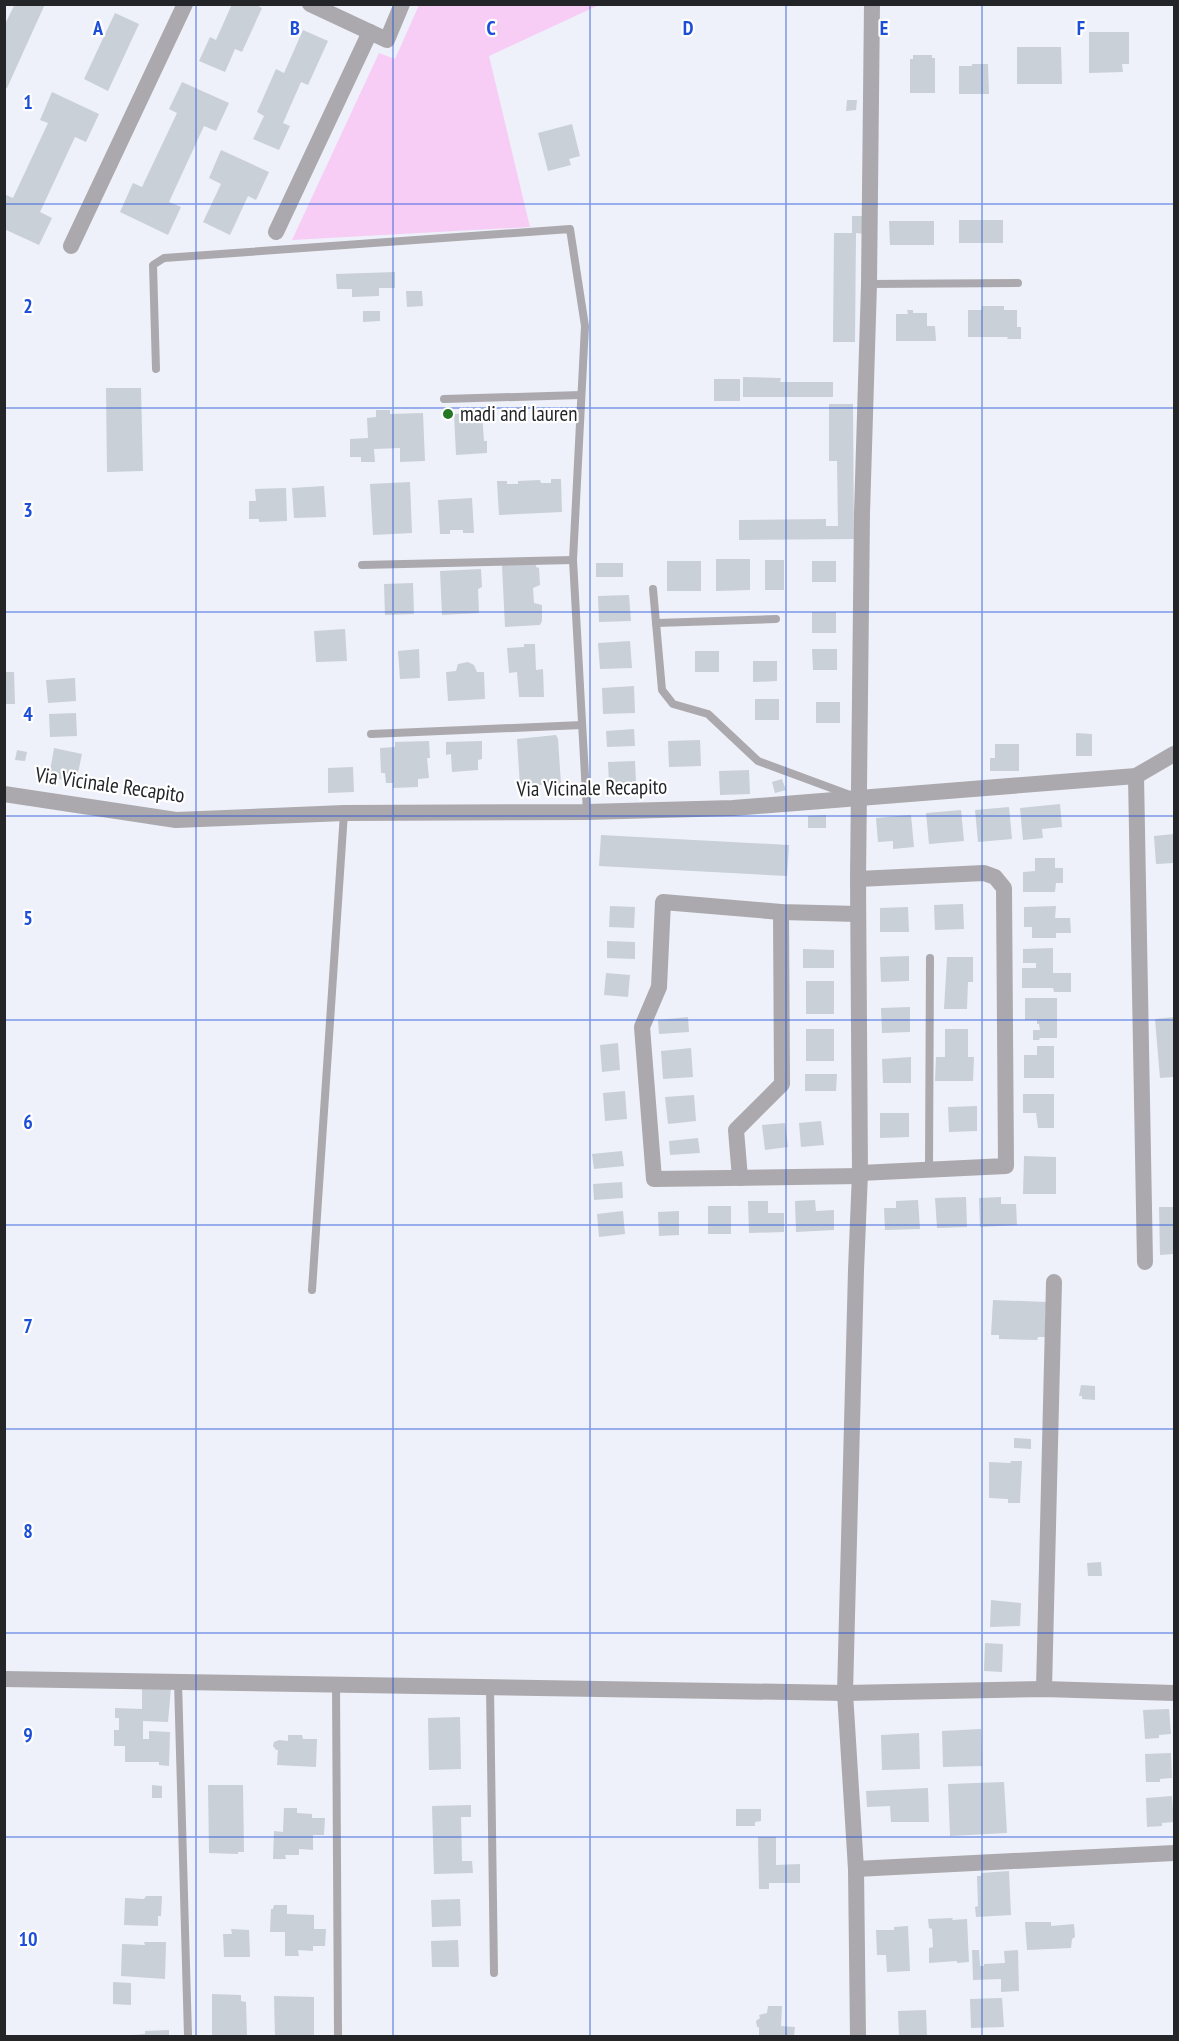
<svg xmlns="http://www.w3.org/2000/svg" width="1179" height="2041" font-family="'PT Sans Narrow',sans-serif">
<rect width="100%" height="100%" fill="#eef1fa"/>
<!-- green -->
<path fill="#f7cdf5" d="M419,5H599L489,56L530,227L292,240L379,53L395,59Z"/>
<!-- building -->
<g fill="#c9d0d7">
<path d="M15,4H45L7,88L4,87V26Z"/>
<path d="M232,4H254L262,8L242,52L235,49L225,72L199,61L210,37L216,40Z"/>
<path d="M115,13L139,24L108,91L84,79Z"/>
<path d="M303,30L328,41L308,85L301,82L283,123L290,126L279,150L253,139L264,116L257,112L276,69L284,73Z"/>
<path d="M1089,32H1129V64H1122L1123,72L1089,73Z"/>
<path d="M1017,47H1061L1062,84H1017Z"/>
<path d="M913,55H932V58H935V93H910V59H913Z"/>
<path d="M972,64H988L989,94H959V66H972Z"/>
<path d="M182,82L229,103L216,131L204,126L169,202L181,207L168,235L120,212L133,183L142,187L177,113L169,109Z"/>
<path d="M52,92L99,114L86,142L75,137L40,212L52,218L39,245L4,229V194L13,198L48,123L40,120Z"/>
<path d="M847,100H857L856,110L846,111Z"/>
<path d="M572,124L580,156L569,159L571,165L548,171L538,133Z"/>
<path d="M221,150L269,172L256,200L248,196L230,235L203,222L221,184L209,178Z"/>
<path d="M852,216H864V234L856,233L855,342H833L834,233H852Z"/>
<rect x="959" y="220" width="44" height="23"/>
<path d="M889,221H934V245H890Z"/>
<path d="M395,272V288H379V296L352,297V289H337L336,274Z"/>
<path d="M406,291H422L423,306L407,307Z"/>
<path d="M982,306H1004V310H1017V327H1021V339H1007L1008,337H968V310H982Z"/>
<path d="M907,310H913V313H927V326H935L936,341H896V314H908Z"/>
<path d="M363,311H380V321L363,322Z"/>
<path d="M743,377L781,378L780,382H833V397H743Z"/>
<rect x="714" y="379" width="26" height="22"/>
<path d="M106,388H141L143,471L107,472Z"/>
<path d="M829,404H853L854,539L739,540V520L826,519V526H838L837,461H829Z"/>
<path d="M376,410H390V414L423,413L425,461L400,462V448L374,449L375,462H361V457H350V439L368,438L367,418L376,417Z"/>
<path d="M482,413L484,441H487V453L456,455L454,414Z"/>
<path d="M551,479H561L562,512L499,515L497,481H507V484H518V481L540,480L541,483H551Z"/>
<path d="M410,482L412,533L373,535L370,484Z"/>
<path d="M324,486L326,517L294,518L292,488Z"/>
<path d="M286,488L287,521L259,522V519H249V501H256L255,489Z"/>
<path d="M472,498L474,533H463V530H450V534H440L438,500Z"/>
<path d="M716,559H750V590L716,591Z"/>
<rect x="765" y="560" width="19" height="30"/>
<rect x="667" y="561" width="34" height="30"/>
<rect x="812" y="561" width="24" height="21"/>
<rect x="596" y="563" width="27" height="14"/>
<path d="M536,564V567L539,568L540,585L533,588L534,603L542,605V621L540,625L505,627L502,565Z"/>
<path d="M481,569L482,587L478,589L479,613L442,615L440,571Z"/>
<path d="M413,583L414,614L385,615L384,584Z"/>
<path d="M629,595L631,621L599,622L598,596Z"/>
<rect x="812" y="612" width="24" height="21"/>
<path d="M345,629L347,661L316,662L314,631Z"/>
<path d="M630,641L632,668L600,669L598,643Z"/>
<path d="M524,644H535L536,670L543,669L544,697H519L517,672L509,673L507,648L524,647Z"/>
<path d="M419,649L420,678L400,679L398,651Z"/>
<path d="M812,649H837V670H813Z"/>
<rect x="695" y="651" width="24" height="21"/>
<path d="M753,661H777V681L753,682Z"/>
<path d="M468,662L474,665L477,672H484L485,699L448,701L446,672L456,671L458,664Z"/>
<path d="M4,672H14L15,704H4Z"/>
<path d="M75,678L76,701L48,703L46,680Z"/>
<path d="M634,686L635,713L603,714L602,688Z"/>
<rect x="755" y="699" width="24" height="21"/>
<rect x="816" y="702" width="24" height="21"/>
<path d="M76,713L77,736L50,737L49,714Z"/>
<path d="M634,729L635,746L607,747L606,731Z"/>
<path d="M1076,733L1092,734V756H1076Z"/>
<path d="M556,735L558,739L561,784L558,787L543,788V785L520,786L517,739Z"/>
<path d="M700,740L701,766L669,767L668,741Z"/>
<path d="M429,741L430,758H427L429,778L418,779V787L393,788V783H386L385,773H381L380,748L395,747V742Z"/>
<path d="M482,741V759L478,760V770L452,772L451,754L446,755V742Z"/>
<path d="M995,744H1019V771H990V758H995Z"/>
<path d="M54,748L82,754L76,782L49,777Z"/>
<path d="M17,750L27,752L25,761L15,760Z"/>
<path d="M635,761L636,783L609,784L608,762Z"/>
<path d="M353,767L354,792L328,793V768Z"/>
<path d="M749,770L750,794L720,795L719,771Z"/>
<path d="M782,779L786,790L775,793L772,782Z"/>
<path d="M1060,804L1062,827L1042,829L1043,838L1023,840L1020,808Z"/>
<path d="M1009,807L1012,839L978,842L975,810Z"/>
<path d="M961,810L964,841L929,844L926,813Z"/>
<path d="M826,815V828H808V816Z"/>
<path d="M911,815L914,847L893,849V841L878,842L876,818Z"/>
<path d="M1174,834V863L1156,864L1154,836Z"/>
<path d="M601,835L789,845L787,876L599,866Z"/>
<path d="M1035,858H1055V868H1063V883H1056L1055,892H1023V872L1035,871Z"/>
<path d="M963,904L964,929L935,930L934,905Z"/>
<path d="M610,906L635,907L634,928L609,927Z"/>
<path d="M1056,906L1055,918H1070L1071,933H1056V938H1032V927H1024V907Z"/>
<path d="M908,907L909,932H880V908Z"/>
<path d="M607,941L635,942V959L607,958Z"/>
<path d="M1053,948V973H1071V992H1054L1053,988H1022V968H1036V963H1023V949Z"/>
<path d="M803,949L834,950V968H803Z"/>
<path d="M909,956V981L881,982L880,957Z"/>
<path d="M947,957H973V982H968L967,1009H944Z"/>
<path d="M606,973L630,975L628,997L604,995Z"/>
<rect x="806" y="981" width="28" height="33"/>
<path d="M1025,998H1057V1038H1040L1039,1040H1033V1030H1040L1039,1024H1037V1020H1025Z"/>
<path d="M910,1007V1032L882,1033L881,1008Z"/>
<path d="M688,1017L689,1032L659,1034L658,1020Z"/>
<path d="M1174,1017V1077L1160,1078L1155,1019Z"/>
<rect x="806" y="1029" width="28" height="32"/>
<path d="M945,1029H968V1057H974L973,1081H935L936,1057H945Z"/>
<path d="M618,1043L620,1070L602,1072L600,1045Z"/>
<path d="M1037,1046H1054V1078H1024V1055H1037Z"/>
<path d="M691,1048L693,1077L663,1079L661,1051Z"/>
<path d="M911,1057V1083H883L882,1059Z"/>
<path d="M805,1074H837L836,1091H805Z"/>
<path d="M625,1091L627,1119L605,1121L603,1093Z"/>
<path d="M1023,1094H1054V1128H1038L1036,1113H1023Z"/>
<path d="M694,1095L696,1121L668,1124L665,1097Z"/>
<path d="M977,1106V1131L949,1132L948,1107Z"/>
<path d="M880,1113H909V1137L880,1138Z"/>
<path d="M821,1121L824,1145L801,1147L799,1123Z"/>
<path d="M785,1123L788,1147L765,1150L762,1125Z"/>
<path d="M698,1138L700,1153L670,1155L669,1141Z"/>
<path d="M622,1151L624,1166L594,1169L592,1154Z"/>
<path d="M1024,1156L1056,1157V1194H1023Z"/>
<path d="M622,1182L623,1198L594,1200L593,1184Z"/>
<path d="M966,1197L967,1227L937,1228L935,1198Z"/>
<path d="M1001,1197V1204H1016L1017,1225L980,1227L979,1198Z"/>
<path d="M815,1200L816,1211L834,1210V1230L796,1232L795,1201Z"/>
<path d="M918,1200L920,1229L885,1230L884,1208H896V1201Z"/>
<path d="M748,1201H768V1213H784V1232L749,1233Z"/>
<rect x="708" y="1206" width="23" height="28"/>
<path d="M1159,1207H1174V1254L1160,1255Z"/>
<path d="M623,1211L625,1234L599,1237L597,1214Z"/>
<path d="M679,1211V1235L659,1236L658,1212Z"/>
<path d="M993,1300L1046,1302L1045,1337H1038L1037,1340L999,1339V1335H991Z"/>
<path d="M1081,1385L1095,1386V1400L1082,1399V1396H1079Z"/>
<path d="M1014,1438L1031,1439V1449L1014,1448Z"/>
<path d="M1011,1461H1022L1020,1503H1008V1499L989,1498V1462L1010,1463Z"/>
<path d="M1101,1562L1102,1576H1088L1087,1563Z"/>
<path d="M991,1600L1021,1603L1020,1626L990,1627Z"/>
<path d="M985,1643L1003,1644L1002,1672L984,1671Z"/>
<path d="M142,1688H171L168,1722L143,1721V1739H149V1731L170,1732L169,1766L159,1765V1762H125V1746H114V1730H119V1718H115V1708L142,1709Z"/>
<path d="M1169,1709L1171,1734L1159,1735V1738L1145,1739L1143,1710Z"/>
<path d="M460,1717L461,1769L429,1770L428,1718Z"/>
<path d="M981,1729L982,1766L943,1767L942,1731Z"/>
<path d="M919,1733L920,1769L882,1770L881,1735Z"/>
<path d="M288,1735H302L303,1739H317L316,1767L277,1765L278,1750H276L273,1746L274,1742L279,1740L288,1741Z"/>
<path d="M1171,1753L1172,1778L1160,1779V1782H1146L1145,1754Z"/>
<path d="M1004,1782L1007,1833L950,1836L948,1784Z"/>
<path d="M152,1785L162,1786V1798H152Z"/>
<path d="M208,1785H243L244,1852H238V1854L209,1853Z"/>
<path d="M928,1788L929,1822H891L890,1806L867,1807L866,1791Z"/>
<path d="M1172,1796L1174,1822L1162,1823V1826L1147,1827L1146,1798Z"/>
<path d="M471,1805V1817H461L462,1861H472L473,1873L434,1874L432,1806Z"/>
<path d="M284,1808H297V1813L312,1814V1818H325L324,1835H313V1850L299,1849V1855H285L286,1859H273L274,1831L283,1832Z"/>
<path d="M736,1809H761V1821L755,1822V1826H736Z"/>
<path d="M758,1837H776V1865L800,1864V1883H769V1889H759Z"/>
<path d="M1009,1871L1011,1915L976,1917L975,1907L978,1906L977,1876H981V1873Z"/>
<path d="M146,1896H162L161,1916H158V1926L124,1925L125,1898L144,1899Z"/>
<path d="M460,1899L461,1926L432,1927L431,1900Z"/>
<path d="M274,1905H287V1914L314,1915V1929H326L325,1946H313V1951L298,1950L299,1956H285V1932H270L271,1909H273Z"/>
<path d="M953,1918L952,1920L967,1919L969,1962L957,1963V1961L929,1963V1948L933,1947L932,1929L929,1928L928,1919Z"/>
<path d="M1025,1922H1051V1926L1074,1924L1075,1937L1072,1939L1071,1948L1027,1950Z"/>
<path d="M908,1926L910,1971L887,1972L886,1955H877L876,1930H894V1927Z"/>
<path d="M231,1929L249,1930L250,1957H224L223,1934H232Z"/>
<path d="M458,1940L459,1967H432L431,1941Z"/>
<path d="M144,1942H166L165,1979L121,1976L122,1944L145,1945Z"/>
<path d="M972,1950H979L980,1966H984V1964L1005,1963L1004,1951L1018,1950L1019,1991L1001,1992V1979L973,1980Z"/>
<path d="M113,1982L131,1983V2005L113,2004Z"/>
<path d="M212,1994L241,1995V2001L246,2002L247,2036H212Z"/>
<path d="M274,1996L314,1997V2036H275Z"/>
<path d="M1002,1998L1004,2027L971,2028L970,1999Z"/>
<path d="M768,2006H782L781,2026L795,2027L794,2036H759V2027H757L756,2021L760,2018L759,2015L767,2013Z"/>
<path d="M926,2010L927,2036H899L898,2011Z"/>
<path d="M169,2030V2036H133V2035L145,2034V2031Z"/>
</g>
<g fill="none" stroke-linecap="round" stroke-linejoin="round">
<!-- lane -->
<g stroke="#aba9ad" stroke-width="8">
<path d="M869,284L1018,283"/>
<path d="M156,369L153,265L164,258L570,229L585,326L573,560L587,812"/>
<path d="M444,399L581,395"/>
<path d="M362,565L573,560"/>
<path d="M653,589L662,690L673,704L708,714L758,761L850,795"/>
<path d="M656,623L776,619"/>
<path d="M371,734L582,725"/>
<path d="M929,1169L930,958"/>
<path d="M312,1290L344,813"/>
<path d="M178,1682L188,2036"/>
<path d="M336,1684L338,2036"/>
<path d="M490,1687L494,1973"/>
</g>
<!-- street -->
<g stroke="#aba9ad" stroke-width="16">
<path d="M310,4L387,40L402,4"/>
<path d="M276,232L370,32"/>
<path d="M71,246L185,4"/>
<path d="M1136,776L1145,1262"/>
<path d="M4,794L176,820L344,813L587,812L733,808L1136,776L1174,754"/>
<path d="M858,879L984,873L995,877L1004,888L1006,1166L860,1173"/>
<path d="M858,914L781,912L663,902L659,987L642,1027L654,1179L860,1176"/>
<path d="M740,1178L736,1130L782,1084L781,912"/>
<path d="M4,1679L845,1693L1044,1689L1174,1693"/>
<path d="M1044,1689L1054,1282"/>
<path d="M856,1869L1174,1853"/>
<path d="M858,2036L856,1869L845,1693L856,1270L860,1173L858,879L862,513L869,284L872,4"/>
</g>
</g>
<!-- grid -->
<path fill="none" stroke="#1d4ed8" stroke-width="1.5" stroke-opacity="0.55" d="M196,4V2036M393,4V2036M590,4V2036M786,4V2036M982,4V2036M4,204H1174M4,408H1174M4,612H1174M4,816H1174M4,1020H1174M4,1225H1174M4,1429H1174M4,1633H1174M4,1837H1174"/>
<!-- markers -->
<circle fill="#247823" stroke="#fff" stroke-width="2" cx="448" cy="414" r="6"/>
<g text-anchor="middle" stroke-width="4.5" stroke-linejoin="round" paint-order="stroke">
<!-- poi labels -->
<g font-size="21" fill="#242529" stroke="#fff" text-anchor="start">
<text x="460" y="421">madi and lauren</text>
</g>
<!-- street labels -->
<g font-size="21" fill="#242529" stroke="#fff">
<text transform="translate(110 785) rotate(8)" y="7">Via Vicinale Recapito</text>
<text transform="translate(592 788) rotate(-1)" y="7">Via Vicinale Recapito</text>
</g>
</g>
<g font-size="20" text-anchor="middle" font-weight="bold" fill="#1d4ed8" stroke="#fff" stroke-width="4.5" stroke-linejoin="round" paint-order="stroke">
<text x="98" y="35">A</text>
<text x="295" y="35">B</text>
<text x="491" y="35">C</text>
<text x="688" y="35">D</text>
<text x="884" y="35">E</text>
<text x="1081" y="35">F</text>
<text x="28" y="109">1</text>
<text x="28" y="313">2</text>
<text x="28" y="517">3</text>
<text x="28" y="721">4</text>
<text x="28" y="925">5</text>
<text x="28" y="1129">6</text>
<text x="28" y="1333">7</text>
<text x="28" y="1538">8</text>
<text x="28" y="1742">9</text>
<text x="28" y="1946">10</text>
</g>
<!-- border -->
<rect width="1179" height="2041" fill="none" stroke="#242529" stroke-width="12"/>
</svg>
